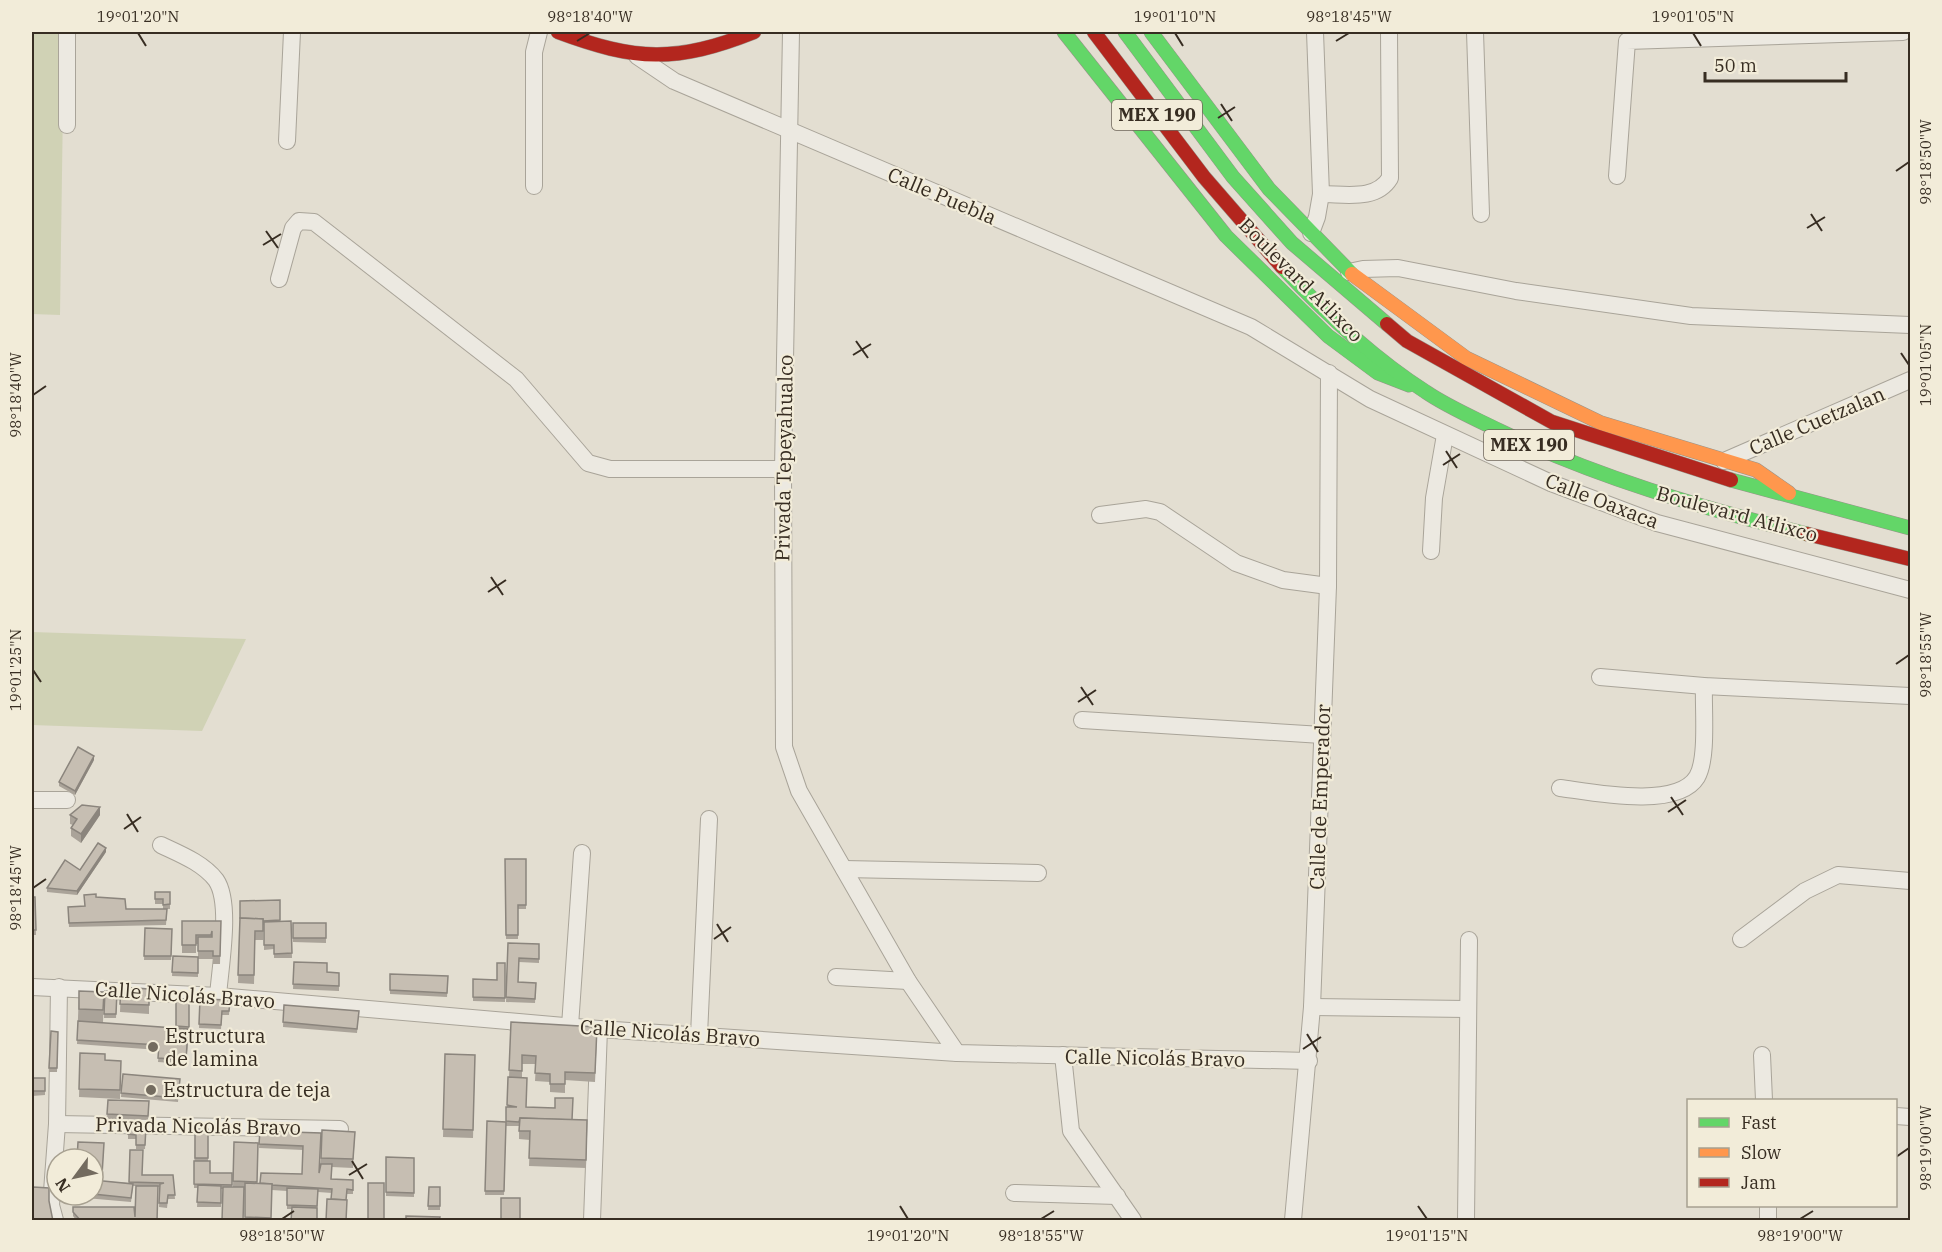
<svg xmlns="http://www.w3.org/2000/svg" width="1942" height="1252" font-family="'IBM Plex Serif',serif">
<rect width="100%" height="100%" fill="#e3ded1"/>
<g fill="#d0d2b5">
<path d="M32,32H64L60,315L32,314Z"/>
<path d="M32,632L246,639L202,731L32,725Z"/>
</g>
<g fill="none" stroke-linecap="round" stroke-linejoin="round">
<defs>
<g id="street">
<path d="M67,32V125"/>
<path d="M791,32L783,469L784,747L799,791L908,981L957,1053"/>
<path d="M1475,32L1481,214"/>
<path d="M637,56L674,81L1251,327L1370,399L1551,483L1657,523L1910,590"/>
<path d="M287,141L292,32"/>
<path d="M1617,176L1627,41L1903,32"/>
<path d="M534,186V52L539,32"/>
<path d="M1321,194C1346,194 1376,201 1390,178L1389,32"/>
<path d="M1311,233L1317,217L1321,194L1315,32"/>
<path d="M1349,272L1363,269L1398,268L1516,291L1691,316L1910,325"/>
<path d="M279,279L293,228L299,221L314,222L516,379L588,463L610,469H783"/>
<path d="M1724,461L1910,380"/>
<path d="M1100,515L1146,509L1160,512L1236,563L1283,580L1328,586"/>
<path d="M1431,551L1434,498L1445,435"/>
<path d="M1600,677L1704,686L1910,696"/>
<path d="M1082,720L1322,735"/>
<path d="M1560,788C1591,792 1677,810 1697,777C1708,758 1703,709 1704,686"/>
<path d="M32,800H67"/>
<path d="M161,845C180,854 203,863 216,880C232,903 220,967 218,996"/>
<path d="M844,869L1038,873"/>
<path d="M1741,939L1805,891L1838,875L1910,881"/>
<path d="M836,977L908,981"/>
<path d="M32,987L218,996L599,1029L957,1053L1309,1061"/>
<path d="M1312,1007L1467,1009"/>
<path d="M570,1026L582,853"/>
<path d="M699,1035L709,819"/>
<path d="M1063,1055L1071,1131L1133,1220"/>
<path d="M1762,1055L1764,1100"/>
<path d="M1896,1116L1910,1117"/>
<path d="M57,1124L340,1129"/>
<path d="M1014,1193L1117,1196"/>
<path d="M1768,1206V1220"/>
<path d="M55,1220L51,1205L57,1124L59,987"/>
<path d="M592,1220L599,1029"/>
<path d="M1293,1220L1312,1007L1328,586L1329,373"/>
<path d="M1466,1220L1469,940"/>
</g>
<g id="fast">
<path d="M1064,32L1226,236L1328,336L1378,373L1409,385"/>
<path d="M1125,32L1233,177L1292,243L1387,324"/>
<path d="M1151,32L1269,189L1352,274"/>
<path d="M1282,267C1325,313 1373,358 1426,392C1448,407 1474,418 1498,430C1596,477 1701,508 1807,534"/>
<path d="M1731,480L1910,528"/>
</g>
<path id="slow" d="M1352,274L1466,358L1601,423L1756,470L1789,493"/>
<g id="jam">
<path d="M558,32C636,61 676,63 754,32"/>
<path d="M1094,32L1204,177L1282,267"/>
<path d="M1387,324L1407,341L1552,422L1731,480"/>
<path d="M1807,534L1910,559"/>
</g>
</defs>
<use href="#street" stroke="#a9a499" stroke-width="18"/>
<use href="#fast" stroke="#98938a" stroke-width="15"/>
<use href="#slow" stroke="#98938a" stroke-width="15"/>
<use href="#jam" stroke="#98938a" stroke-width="15"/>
<use href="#street" stroke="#ece9e1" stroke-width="16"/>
<use href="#fast" stroke="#63d668" stroke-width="14"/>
<use href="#slow" stroke="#ff974d" stroke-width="14"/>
<use href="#jam" stroke="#b3261e" stroke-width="14"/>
</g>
<g fill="#aaa399">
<path d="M94,760L75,795L59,786V782Z"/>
<path d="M70,815H100L81,843L71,836V828L73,825L70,824Z"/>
<path d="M106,852L77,895L47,892V888L80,870Z"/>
<path d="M505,859H526V909H518V939H506Z"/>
<path d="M155,892H170V909H163V904H155Z"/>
<path d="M32,897H35L36,935H32Z"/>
<path d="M96,897L126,909H167L166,925L69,927L68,907L84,906Z"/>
<path d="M280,900V922L291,921L292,958H274V949L264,950V925H263V940H255L254,984L238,983L240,918Z"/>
<path d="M182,921H221L220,964H213V959H198V944H196V953H182Z"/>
<path d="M293,923H326V943L293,942Z"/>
<path d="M145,928L172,929L171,960H144Z"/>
<path d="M508,943L539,944V963L519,962L518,982L536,983L535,1003L506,1002Z"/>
<path d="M173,956L198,957V977L172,976Z"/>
<path d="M294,962L327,972L339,973V991L293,989Z"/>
<path d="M505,963V1002L473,1001V979L497,980Z"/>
<path d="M390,974L448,976L447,997L390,994Z"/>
<path d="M121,987L149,989V1014L120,1012Z"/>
<path d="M79,991L104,992L103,1023L176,1028V999H189V1031L186,1064L158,1062L159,1050L77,1044Z"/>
<path d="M105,991H117L116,1018H104Z"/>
<path d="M200,999L230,1000L229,1015H222L221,1029L199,1028Z"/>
<path d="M284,1005L359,1011L357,1033L283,1027Z"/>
<path d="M511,1022L597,1035L595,1082L565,1080V1093L550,1092V1082L535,1081L536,1064H522V1078L526,1107L572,1120H587L586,1168L529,1166L530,1140L519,1139V1126H506L504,1195H485L487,1121L506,1122L509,1077Z"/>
<path d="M51,1031L58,1032L57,1072H49Z"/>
<path d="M80,1053L105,1060L121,1061L120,1099L79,1097Z"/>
<path d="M445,1054L475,1055L473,1138L443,1137Z"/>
<path d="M123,1074L180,1079L178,1102L121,1097Z"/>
<path d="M32,1078H45V1095L32,1096Z"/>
<path d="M108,1100L149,1101L148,1120L107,1119Z"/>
<path d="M128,1126H146L145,1149H136V1139H128Z"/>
<path d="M195,1129H208V1161L210,1173H232V1187H233L234,1142L258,1143L257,1183H260L302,1174L303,1150L259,1148L260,1131L321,1133L319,1172L321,1158L355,1132L353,1168L332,1167L331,1179L353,1180V1194H347L331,1199L332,1193L318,1192L317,1221L291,1209H287V1191L272,1190L271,1221H245V1190L221,1189V1207H197L198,1188H194Z"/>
<path d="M104,1143L102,1181L129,1183L130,1150L142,1175H173L175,1199H168L167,1208L159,1207L160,1187H158L157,1221H77L73,1216V1207L135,1217L136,1186H133L131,1202L74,1197V1195H93V1159Z"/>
<path d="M386,1157L414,1158V1197L386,1196Z"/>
<path d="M429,1187H440V1210H428Z"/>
</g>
<g fill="#8b857d">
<path d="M94,756V760L75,795V791Z"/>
<path d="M100,807V815L81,843V834Z"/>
<path d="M106,848V852L77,895V891Z"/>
</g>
<g fill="#c6beb2" stroke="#8b857d" stroke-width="1.5">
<path d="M78,747L94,756L75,791L59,782Z"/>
<path d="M82,805L100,807L81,834L71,828L77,819L70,815Z"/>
<path d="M98,843L106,848L77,891L47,888L65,860L80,870Z"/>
<path d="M505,859H526V905H518V935H506Z"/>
<path d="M155,892H170V904L163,905V899H155Z"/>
<path d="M96,894V897L125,899L126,909H167L166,920L69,923L68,907L85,906L84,895Z"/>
<path d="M32,897H35L36,930H32Z"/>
<path d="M280,900V920L263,921V919L240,918V901Z"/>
<path d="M240,918L263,919V931H255L254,975H238Z"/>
<path d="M182,921H221L220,956H213V951H198V937H212V931L211,935H196V945H182Z"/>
<path d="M291,921L292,953L274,954V945H264V922Z"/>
<rect x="293" y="923" width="33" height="15"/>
<path d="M145,928L172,929L171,956H144Z"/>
<path d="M508,943L539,944V959L519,958L518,982L536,983L535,999L506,997Z"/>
<path d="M173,956L198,957V973L172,972Z"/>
<path d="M294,962L327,963V972L339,973V986L293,984Z"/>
<path d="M497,963H505V998L473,997V979L497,980Z"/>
<path d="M390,974L448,976L447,993L390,990Z"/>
<path d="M121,987L149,989V1005L120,1004Z"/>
<path d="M79,991L104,992L103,1010L79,1009Z"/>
<path d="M105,991H117L116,1014H104Z"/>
<path d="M176,999H189V1027L176,1026Z"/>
<path d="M200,999L230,1000L229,1011H222L221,1025L199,1024Z"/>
<path d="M284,1005L359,1011L357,1029L283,1022Z"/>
<path d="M78,1021L188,1029L186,1060L158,1058L159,1045L77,1040Z"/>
<path d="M511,1022L597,1027L595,1073L565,1072V1084H550V1074L535,1073L536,1056L522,1055V1071L509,1070Z"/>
<path d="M51,1031L58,1032L57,1068H49Z"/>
<path d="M80,1053L105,1054V1060L121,1061L120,1090L79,1089Z"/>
<path d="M445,1054L475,1055L473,1130L443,1129Z"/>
<path d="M123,1074L180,1079L178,1098L121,1093Z"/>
<path d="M508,1077L527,1078L526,1107L555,1108V1098H573L572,1120L520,1118L519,1122L506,1121V1107H517L507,1105Z"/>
<rect x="32" y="1078" width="13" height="13"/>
<path d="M108,1100L149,1101L148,1116L107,1114Z"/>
<path d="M520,1118L587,1120L586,1160L529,1158L530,1131H519Z"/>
<path d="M487,1121L506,1122L504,1191H485Z"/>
<path d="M128,1126H146L145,1145H136V1135L128,1134Z"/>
<rect x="195" y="1129" width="13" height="29"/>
<path d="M322,1130L355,1132L353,1159L321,1158Z"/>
<path d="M260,1131L321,1133L319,1173L321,1164H332L331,1179L353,1180V1190L347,1189L346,1200L331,1199L332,1189L272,1185V1184L260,1183L261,1173L302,1174L303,1146L259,1144Z"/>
<path d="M78,1142L104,1143L102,1175H93V1159H77Z"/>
<path d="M234,1142L258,1143L257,1182L233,1181Z"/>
<path d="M130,1150H143L142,1175H173L175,1195H168L167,1203H159L160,1184L164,1183L129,1182Z"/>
<path d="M386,1157L414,1158V1193L386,1192Z"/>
<path d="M194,1161H210V1173H232V1185L194,1184Z"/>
<path d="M93,1180L133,1184L131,1198L93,1194Z"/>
<path d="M245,1183L272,1184L271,1218L245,1217Z"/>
<rect x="368" y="1183" width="16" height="38"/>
<path d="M198,1185L221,1186V1203L197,1202Z"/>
<path d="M136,1186H158L157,1221H81L73,1212V1207H134L135,1217Z"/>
<path d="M33,1187L49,1188V1201L53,1221H32Z"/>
<path d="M223,1187H244L243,1221H222Z"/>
<path d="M429,1187H440V1206H428Z"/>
<path d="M287,1188L318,1189L317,1206L287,1205Z"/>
<rect x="501" y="1198" width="19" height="23"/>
<path d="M327,1199L347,1200L346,1221H326Z"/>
<path d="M292,1207L317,1208V1221H291Z"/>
<path d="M406,1216L440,1217L439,1221H406Z"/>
<path d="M525,1219L568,1220V1221H525Z"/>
</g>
<path fill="none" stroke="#372d22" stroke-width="2" d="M138,33L146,46M1175,33L1183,46M1693,33L1701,46M577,41L590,33M1336,41L1349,33M1221,104L1232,121M1218,118L1235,107M1896,171L1909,162M1811,214L1822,231M1807,228L1825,217M266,231L278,248M263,245L281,234M856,341L868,358M1901,353L1909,365M853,355L871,344M33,395L46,386M1446,451L1457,468M1443,465L1460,454M491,577L503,595M488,592L506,580M1896,664L1909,655M33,670L41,682M1081,687L1093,705M1078,702L1096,690M1671,797L1683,815M1668,812L1686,800M127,814L138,832M124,829L141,817M33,888L46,879M717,924L728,942M714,939L731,927M1307,1034L1318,1052M1303,1049L1321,1037M1896,1157L1909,1148M352,1161L363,1179M349,1175L367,1164M900,1206L908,1219M1418,1206L1427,1219M282,1219L294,1211M1041,1219L1054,1211M1800,1219L1813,1211"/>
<g fill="#736b5f" stroke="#f2ecd9" stroke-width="2">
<circle cx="153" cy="1047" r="6"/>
<circle cx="151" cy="1090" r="6"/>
</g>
<g text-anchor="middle" stroke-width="4.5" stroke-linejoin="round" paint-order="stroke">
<g fill="#f2ecd9" stroke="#6f6659" stroke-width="1.5">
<rect x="1112" y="100" width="90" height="30" rx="4.5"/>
<rect x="1484" y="430" width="90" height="30" rx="4.5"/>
</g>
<g font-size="18" font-weight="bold" fill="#372d22">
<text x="1157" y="121">MEX 190</text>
<text x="1529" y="451">MEX 190</text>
</g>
<g font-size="20" fill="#372d22" stroke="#f2ecd9">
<text transform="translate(942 196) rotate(23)" y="7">Calle Puebla</text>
<text transform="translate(1301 280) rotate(45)" y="7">Boulevard Atlixco</text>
<text transform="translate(1817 421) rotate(-23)" y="7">Calle Cuetzalan</text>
<text transform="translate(784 458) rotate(-89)" y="7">Privada Tepeyahualco</text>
<text transform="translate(1602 501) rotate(21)" y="7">Calle Oaxaca</text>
<text transform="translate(1737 514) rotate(15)" y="7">Boulevard Atlixco</text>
<text transform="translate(1320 797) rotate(-88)" y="7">Calle de Emperador</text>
<text transform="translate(185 995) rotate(4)" y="7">Calle Nicolás Bravo</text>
<text transform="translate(670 1033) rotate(4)" y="7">Calle Nicolás Bravo</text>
<text transform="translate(1155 1058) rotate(1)" y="7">Calle Nicolás Bravo</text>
<text transform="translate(198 1126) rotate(1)" y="7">Privada Nicolás Bravo</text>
</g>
<g font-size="20" fill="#372d22" stroke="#f2ecd9" text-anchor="start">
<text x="165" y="1043">Estructura<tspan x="165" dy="23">de lamina</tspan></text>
<text x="163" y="1097">Estructura de teja</text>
</g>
</g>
<rect width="1942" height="1252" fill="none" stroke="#f2ecd9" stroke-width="66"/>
<rect x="1687" y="1099" width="210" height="108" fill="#f2ecd9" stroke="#a7a090" stroke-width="1.5"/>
<rect x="1699" y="1118" width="30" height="9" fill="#63d668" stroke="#a7a090" stroke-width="1.5"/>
<text x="1741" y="1129" font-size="18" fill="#372d22">Fast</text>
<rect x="1699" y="1148" width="30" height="9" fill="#ff974d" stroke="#a7a090" stroke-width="1.5"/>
<text x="1741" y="1159" font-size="18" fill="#372d22">Slow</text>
<rect x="1699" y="1178" width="30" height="9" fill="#b3261e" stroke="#a7a090" stroke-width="1.5"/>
<text x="1741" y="1189" font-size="18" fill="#372d22">Jam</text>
<g transform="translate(75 1177) rotate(237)"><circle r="28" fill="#f2ecd9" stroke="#a7a090" stroke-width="1.5"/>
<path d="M0-4.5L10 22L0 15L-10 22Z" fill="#736b5f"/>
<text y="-9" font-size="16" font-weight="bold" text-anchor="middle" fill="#372d22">N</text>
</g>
<path d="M1705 72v9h141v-9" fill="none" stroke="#372d22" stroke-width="3"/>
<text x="1714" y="72" font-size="18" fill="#372d22" stroke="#f2ecd9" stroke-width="4.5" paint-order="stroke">50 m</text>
<rect x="33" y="33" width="1876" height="1186" fill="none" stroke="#372d22" stroke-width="2"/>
<g font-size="15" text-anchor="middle" fill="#372d22">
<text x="138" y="22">19°01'20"N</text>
<text x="590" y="22">98°18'40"W</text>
<text x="1175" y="22">19°01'10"N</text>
<text x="1349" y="22">98°18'45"W</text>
<text x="1693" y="22">19°01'05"N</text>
<text transform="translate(1926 162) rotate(-90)" y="5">98°18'50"W</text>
<text transform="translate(1926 365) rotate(-90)" y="5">19°01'05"N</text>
<text transform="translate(16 395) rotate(-90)" y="5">98°18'40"W</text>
<text transform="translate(1926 655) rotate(-90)" y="5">98°18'55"W</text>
<text transform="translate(16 670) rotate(-90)" y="5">19°01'25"N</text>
<text transform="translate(16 888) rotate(-90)" y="5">98°18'45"W</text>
<text transform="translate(1926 1148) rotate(-90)" y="5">98°19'00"W</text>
<text x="282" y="1241">98°18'50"W</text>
<text x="908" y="1241">19°01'20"N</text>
<text x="1041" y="1241">98°18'55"W</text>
<text x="1427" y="1241">19°01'15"N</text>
<text x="1800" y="1241">98°19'00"W</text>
</g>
</svg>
